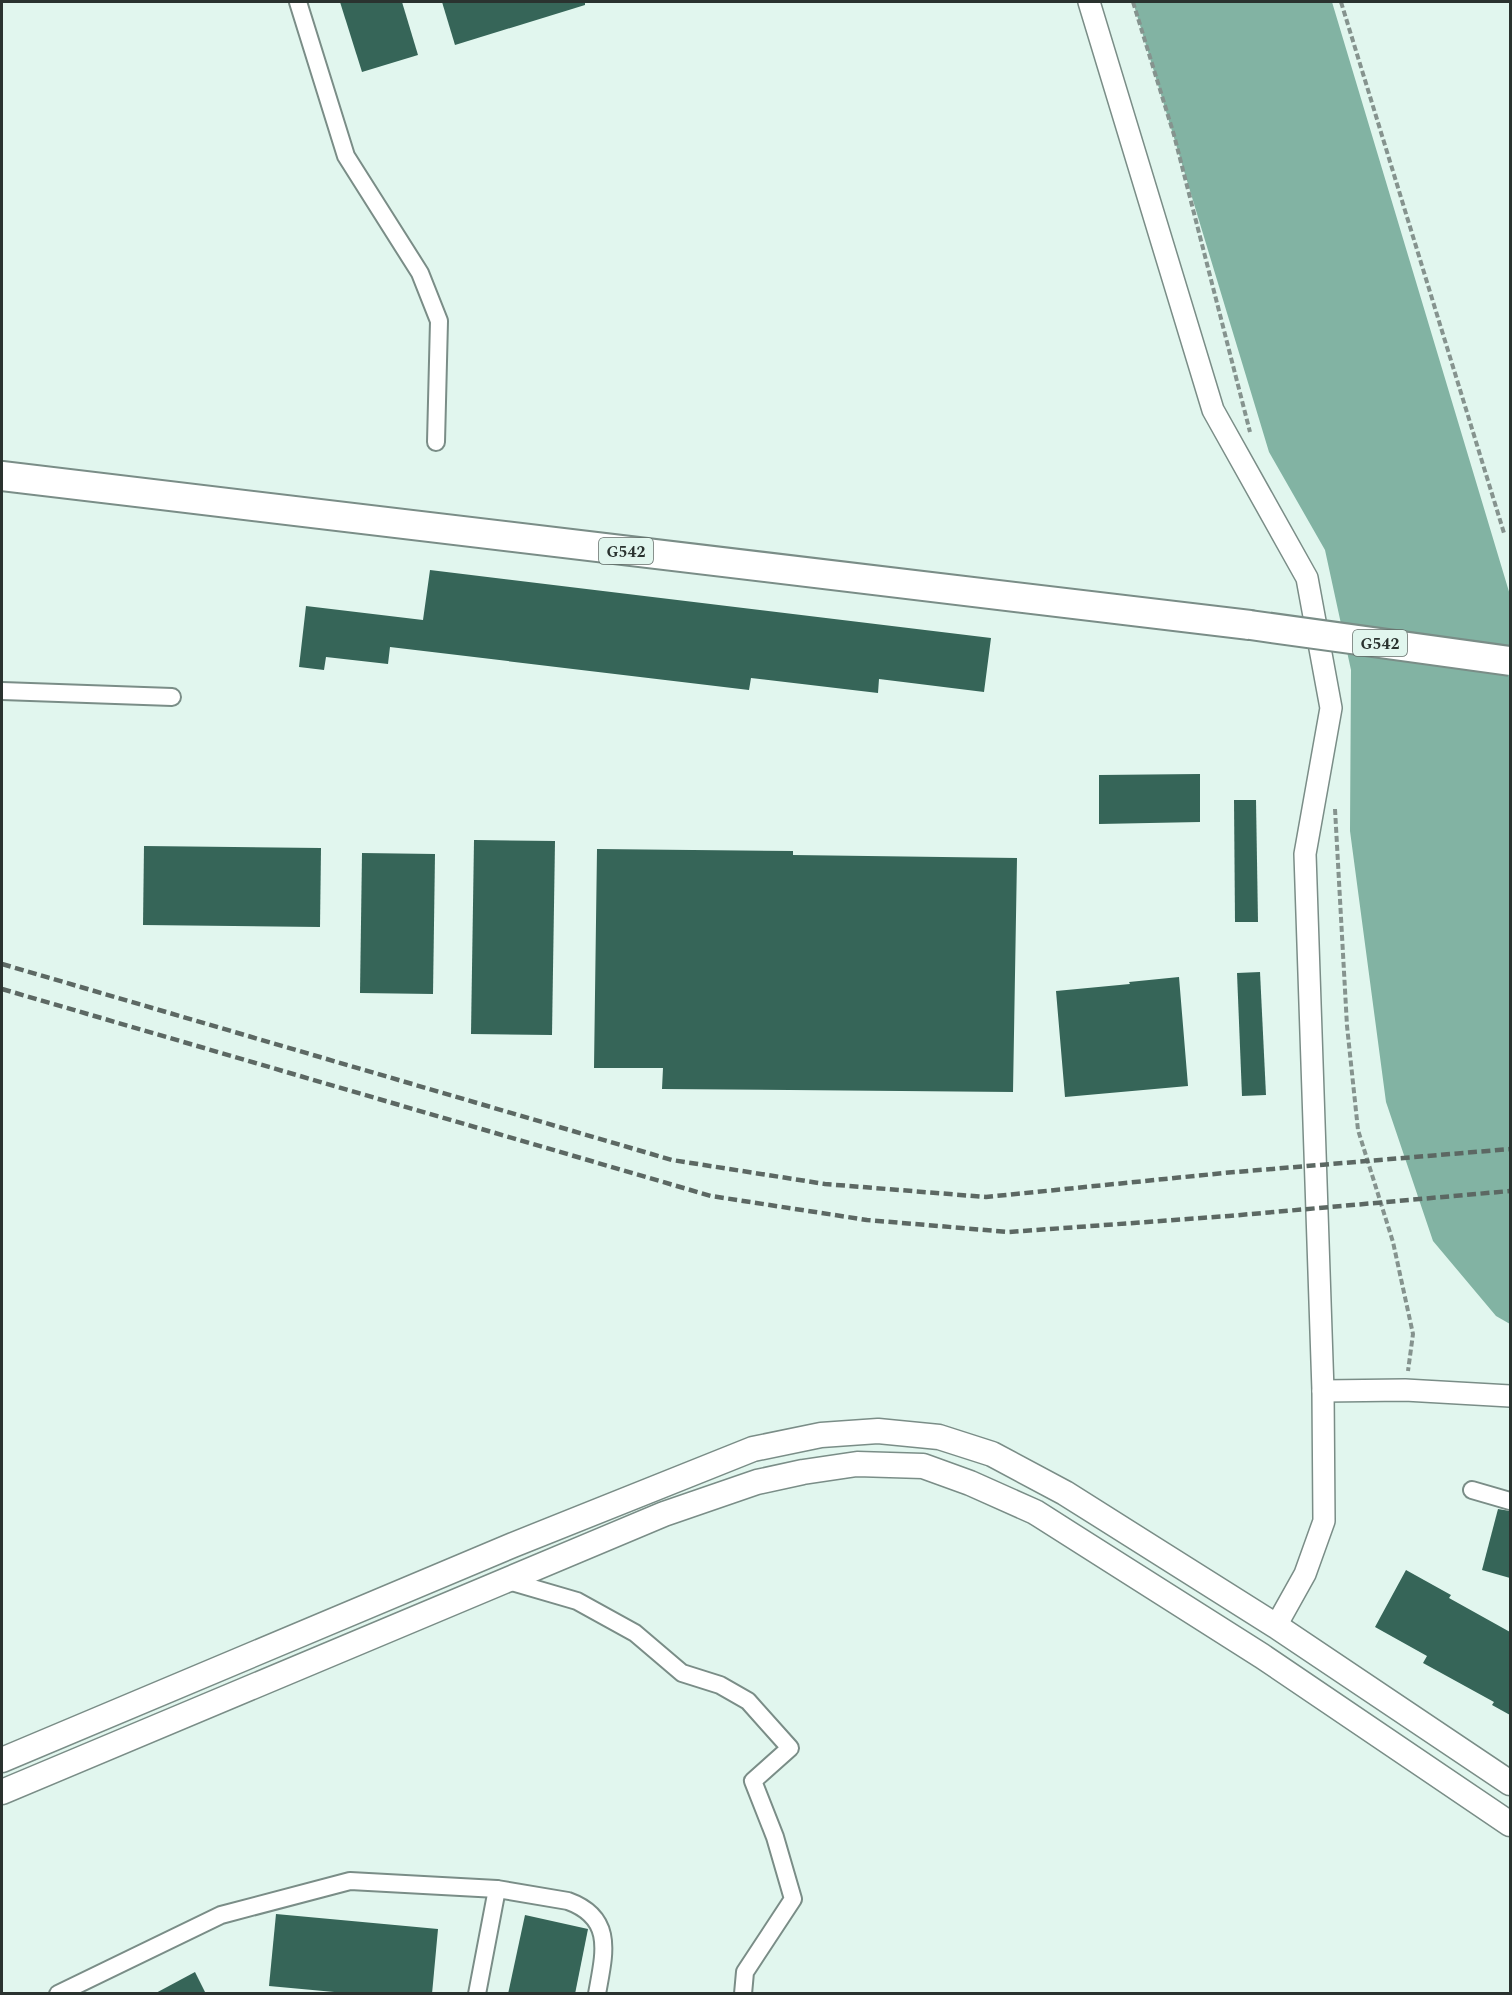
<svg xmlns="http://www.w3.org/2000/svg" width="1512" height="1995" font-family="Spectral,serif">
<rect width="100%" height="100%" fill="#e1f6ee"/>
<path fill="#82b3a3" d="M1133,2H1332L1510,595V1324L1496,1316L1433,1241L1386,1102L1350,831L1351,670L1325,550L1269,452Z"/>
<g fill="#366558">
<path d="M340,2H402L418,55L362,72Z"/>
<path d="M442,2H585V5L455,45Z"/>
<path d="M430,570L991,638L984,692L879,679L878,693L751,678L749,690L390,647L388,664L326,657L324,670L299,667L306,606L423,620Z"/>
<path d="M1200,774V822L1099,824V775Z"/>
<path d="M1234,800H1256L1258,922H1235Z"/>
<path d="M474,840L555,841L552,1035L471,1034Z"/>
<path d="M144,846L321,848L320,927L143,925Z"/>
<path d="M597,849L793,851V855L1017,858L1013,1092L662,1089L663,1068H594Z"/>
<path d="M362,853L435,854L433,994L360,993Z"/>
<path d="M1260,972L1266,1095L1242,1096L1237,973Z"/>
<path d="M1179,977L1188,1086L1065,1097L1056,991L1130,984L1129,982Z"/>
<path d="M1498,1509L1510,1511V1578L1482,1570Z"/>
<path d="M1406,1570L1451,1595L1449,1598L1510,1632V1715L1492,1705L1494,1702L1423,1663L1427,1656L1375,1627Z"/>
<path d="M276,1914L438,1929L432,1994H356L269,1986Z"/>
<path d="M525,1915L588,1929L575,1994H508Z"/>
<path d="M195,1972L206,1994H154Z"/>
</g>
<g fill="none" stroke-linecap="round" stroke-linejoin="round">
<defs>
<g id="minor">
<path d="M298,2L346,156L420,273L439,321L436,442"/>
<path d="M2,691L172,697"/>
<path d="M1472,1490L1510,1501"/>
<path d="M505,1580L577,1601L635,1633L682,1673L720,1685L748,1701L790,1748L753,1781L775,1837L793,1899L745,1972L743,1994"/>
<path d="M58,1994L221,1915L350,1881L497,1889L568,1901C615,1918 604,1954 597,1994"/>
<path d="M477,1994L497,1889"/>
</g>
<g id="tertiary">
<path d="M1089,2L1213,410L1307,578L1331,708L1305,854L1323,1391L1324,1521L1305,1574L1276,1626"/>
<path d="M1323,1391L1405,1390L1510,1396"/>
</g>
<g id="secondary">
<path d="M2,1760L513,1545L753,1449L821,1435L878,1431L939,1437L992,1454L1065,1493L1276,1626L1510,1783"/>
<path d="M2,1792L664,1514L757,1482L803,1472L857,1464L923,1466L970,1483L1035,1512L1262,1656L1510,1824"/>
</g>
<path id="trunk" d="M2,476L1250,625"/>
</defs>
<use href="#minor" stroke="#7a8d87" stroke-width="20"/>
<use href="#tertiary" stroke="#7a8d87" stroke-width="24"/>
<use href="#secondary" stroke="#7a8d87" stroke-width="27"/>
<use href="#trunk" stroke="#7a8d87" stroke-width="32"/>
<g stroke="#85938e" stroke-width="4" stroke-dasharray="6 3" stroke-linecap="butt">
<path d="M1133,2L1174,135L1250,432"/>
<path d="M1341,2L1504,533"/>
<path d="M1335,809L1347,1026L1358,1130L1393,1242L1413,1334L1408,1371"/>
</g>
<use href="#minor" stroke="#fff" stroke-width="16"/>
<use href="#tertiary" stroke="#fff" stroke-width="21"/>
<use href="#secondary" stroke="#fff" stroke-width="24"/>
<use href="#trunk" stroke="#fff" stroke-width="28"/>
<g stroke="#5c6863" stroke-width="4.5" stroke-dasharray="9 4.5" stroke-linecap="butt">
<path d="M2,964L672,1160L825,1184L986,1197L1224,1173L1510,1149"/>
<path d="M2,989L711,1196L867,1220L1009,1232L1229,1216L1510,1191"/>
</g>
<defs>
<path id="trunk-bridge" d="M1250,625L1510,661"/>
</defs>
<use href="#trunk-bridge" stroke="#7a8d87" stroke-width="32" stroke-linecap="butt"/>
<use href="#trunk-bridge" stroke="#fff" stroke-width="28"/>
</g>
<g text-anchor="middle" stroke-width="6" stroke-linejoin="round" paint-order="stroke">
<g fill="#e1f6ee" stroke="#616d68" stroke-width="1.5">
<rect x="599" y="538" width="54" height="26" rx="4.5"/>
<rect x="1353" y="630" width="54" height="26" rx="4.5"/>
</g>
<g font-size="16" font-weight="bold" fill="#2a322f">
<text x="626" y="557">G542</text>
<text x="1380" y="649">G542</text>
</g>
</g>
<rect width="1512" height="1995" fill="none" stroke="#2a322f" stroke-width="6"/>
</svg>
